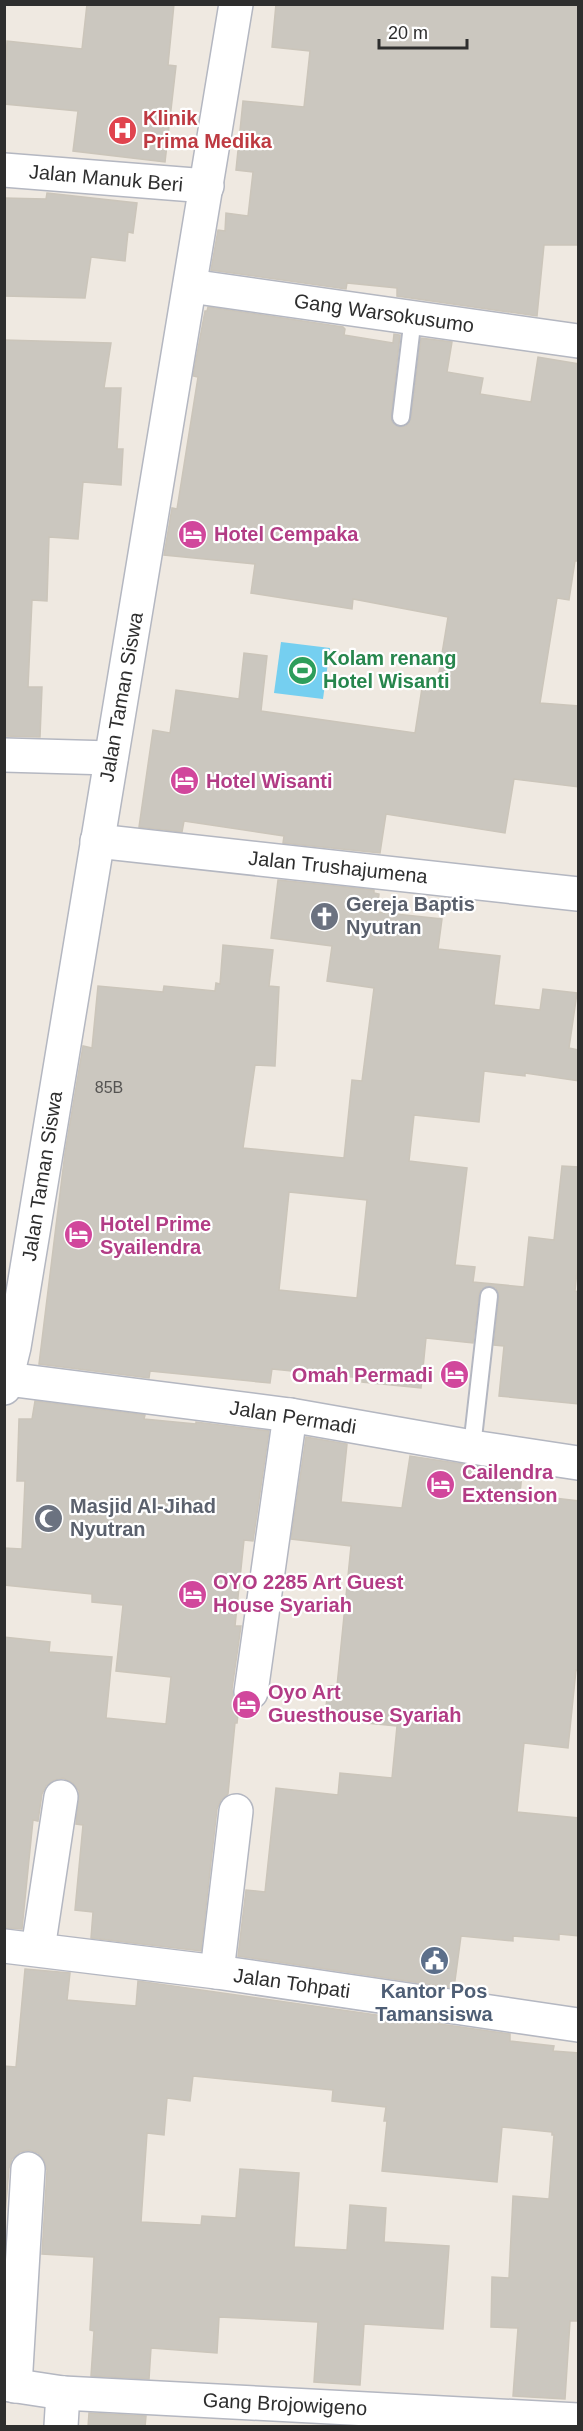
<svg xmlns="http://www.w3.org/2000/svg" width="583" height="2431" font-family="Arial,sans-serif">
<rect width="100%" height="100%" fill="#efe9e1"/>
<path fill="#75cff0" d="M281,642L330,648L323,699L274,693Z"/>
<g fill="#cbc7bf" stroke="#cbc5ba" stroke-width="1.5" fill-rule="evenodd">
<path d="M87,4H174L168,65L176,66L165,162L73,151L78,111L4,104L7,41L82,49Z"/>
<path d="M276,4H579V245H544L537,316L397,296V288L347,283L346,289L211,270L218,230L225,231L226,213L248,216L253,172L236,170L243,101L304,107L310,51L272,47Z"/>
<path d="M47,193L137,203L133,233L128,232L125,261L91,257L85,298L4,296V198L46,199Z"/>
<path d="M208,307L343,327L345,329L344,335L393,343L394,334L400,335L391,416L392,422L399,427L406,426L411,419L421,338L452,342L447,372L483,378L480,394L531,402L538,357L579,364V561H575L569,600L557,598L540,703L579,706V787L514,779L505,833L386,814L380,853L283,843L284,836L184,821L182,832L139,827L153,730L170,733L176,690L239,699L244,653L267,656L261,711L415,733L422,688L436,690L448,617L353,599L352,609L251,593L255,564L164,555L172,508L177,509L198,377L193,376L205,311H207Z"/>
<path d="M4,340L111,343L104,388H121L117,449H123L121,485L83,482L78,539L49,537L47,601L32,600L28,687H42L40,737L4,736Z"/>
<path d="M278,880L374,890V893L379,894L377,912L442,919L438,949L500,956L494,1005L540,1010L543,989L577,993L569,1048L579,1050V1081L525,1073V1076L484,1071L479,1122L414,1115L409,1161L467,1168L455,1265L475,1267L473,1282L524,1287L529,1237L554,1240L562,1166L579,1167L578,1261L575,1291L579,1292V1404L499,1396L504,1346L494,1345L499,1297L496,1288L490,1286L481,1289L479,1294L473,1343L426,1338L421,1388L362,1382V1378L272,1369L270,1383L150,1371L149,1378L39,1364L65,1153L83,1046L92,1048L98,986L163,992L164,986L215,991L216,983L220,984L223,945L273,950L269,986L279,987L275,1066L255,1065L243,1148L344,1158L352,1080L362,1081L374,988L327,981L332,946L271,938ZM289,1192L367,1200L357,1298L279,1290Z"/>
<path d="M35,1401L145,1415L144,1419L196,1424V1422L269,1431L253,1541L244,1540L235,1626H241L232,1689L233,1698L239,1706L237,1723H235L228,1794L221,1800L217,1809L201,1951L91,1938L93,1912L75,1910L83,1825L76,1824L79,1791L73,1783L63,1778L54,1780L46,1786L42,1794L38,1821L33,1820L22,1929L4,1928V1637L50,1642L49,1652L112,1657L106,1718L166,1724L171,1677L116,1671L123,1605L92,1602V1594L4,1585V1548L22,1549L25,1481H17L19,1419H32Z"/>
<path d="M306,1437L347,1444L341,1502L402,1508L410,1456L522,1473L520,1494L579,1501V1671L576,1670L568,1748L524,1743L517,1812L579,1818V1936L559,1934V1940L513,1936V1941L461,1936L454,1988L238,1956L246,1890L265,1892L276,1788L338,1795L340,1773L392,1778L397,1726L325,1719L328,1686H337L351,1546L291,1539Z"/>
<path d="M25,1969L70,1973L67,2000L136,2006L138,1981L510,2034V2041L554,2046L553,2051L579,2053V2321H570L565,2399L513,2396L518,2328L491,2327L492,2277L509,2278L513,2196L549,2199L554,2135H552V2132L502,2127L497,2182L382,2171L387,2121H384L386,2107L332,2101L333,2090L193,2076L190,2101L167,2098L164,2135L147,2133L141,2222L201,2225L202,2216L236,2218L240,2169L299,2173L294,2247L347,2250L350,2205L386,2208L384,2242L449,2246L443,2329L364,2324L360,2385L314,2382L318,2322L219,2317L217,2353L151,2348L149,2379L91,2376L94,2331L90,2330L94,2257L42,2254L47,2170L44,2160L38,2153L29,2150L20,2152L12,2159L9,2168L4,2226V2066L16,2067Z"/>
<path d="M89,2413L146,2416L145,2427H88Z"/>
</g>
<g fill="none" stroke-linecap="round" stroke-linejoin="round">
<defs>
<g id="lane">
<path d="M401,417L413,317"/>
<path d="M472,1447L489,1296"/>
</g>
<g id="street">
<path d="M4,170L207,186"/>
<path d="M190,286L578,341"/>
<path d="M4,755L111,758"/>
<path d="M97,841L578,894"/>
<path d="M7,1379L290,1415L472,1447L578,1463"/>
<path d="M251,1692L290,1415"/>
<path d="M4,1946L217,1972L578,2025"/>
<path d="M38,1949L61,1797"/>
<path d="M217,1972L236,1811"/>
<path d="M4,2384L63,2393L578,2420"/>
<path d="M15,2386L28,2169"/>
<path d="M61,2426L63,2393"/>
</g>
<path id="secondary" d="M4,1388L14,1347L236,4"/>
</defs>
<use href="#lane" stroke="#b4b7c1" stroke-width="20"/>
<use href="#street" stroke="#b4b7c1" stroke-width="36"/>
<use href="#secondary" stroke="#b4b7c1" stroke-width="36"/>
<use href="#lane" stroke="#fff" stroke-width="16"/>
<use href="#street" stroke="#fff" stroke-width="33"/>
<use href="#secondary" stroke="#fff" stroke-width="33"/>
</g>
<defs>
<symbol id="hospital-disc" viewBox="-11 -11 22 22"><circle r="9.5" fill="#e0444e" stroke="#fff"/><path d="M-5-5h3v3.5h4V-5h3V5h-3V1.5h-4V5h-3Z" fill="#fff"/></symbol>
<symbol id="hotel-disc" viewBox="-11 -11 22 22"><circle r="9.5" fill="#d1479c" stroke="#fff"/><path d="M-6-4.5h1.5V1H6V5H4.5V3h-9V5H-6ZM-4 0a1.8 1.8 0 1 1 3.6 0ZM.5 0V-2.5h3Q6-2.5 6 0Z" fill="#fff"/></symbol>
<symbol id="stadium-disc" viewBox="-11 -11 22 22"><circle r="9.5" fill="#2e9e5b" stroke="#fff"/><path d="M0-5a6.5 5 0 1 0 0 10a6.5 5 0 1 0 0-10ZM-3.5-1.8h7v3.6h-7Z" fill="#fff"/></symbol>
<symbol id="church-disc" viewBox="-11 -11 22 22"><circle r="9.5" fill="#6b7280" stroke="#fff"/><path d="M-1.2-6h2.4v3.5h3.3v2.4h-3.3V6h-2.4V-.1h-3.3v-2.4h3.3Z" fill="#fff"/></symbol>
<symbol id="mosque-disc" viewBox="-11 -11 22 22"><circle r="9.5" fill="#6b7280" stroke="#fff"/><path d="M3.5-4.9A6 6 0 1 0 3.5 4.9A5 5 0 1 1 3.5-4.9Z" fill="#fff"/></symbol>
<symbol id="civic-disc" viewBox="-11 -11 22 22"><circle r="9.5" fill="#5c6f8a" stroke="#fff"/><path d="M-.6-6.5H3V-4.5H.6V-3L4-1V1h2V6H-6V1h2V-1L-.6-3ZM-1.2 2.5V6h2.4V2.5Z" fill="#fff"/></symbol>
</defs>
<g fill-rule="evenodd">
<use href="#hospital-disc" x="106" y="114" width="33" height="33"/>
<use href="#hotel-disc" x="176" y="518" width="33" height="33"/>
<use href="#stadium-disc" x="286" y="654" width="33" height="33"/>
<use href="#hotel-disc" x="168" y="764" width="33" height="33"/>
<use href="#church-disc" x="308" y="900" width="33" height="33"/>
<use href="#hotel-disc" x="62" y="1218" width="33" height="33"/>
<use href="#hotel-disc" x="438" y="1358" width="33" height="33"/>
<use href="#hotel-disc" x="424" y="1468" width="33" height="33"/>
<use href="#mosque-disc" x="32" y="1502" width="33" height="33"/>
<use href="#hotel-disc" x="176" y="1578" width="33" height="33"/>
<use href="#hotel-disc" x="230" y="1688" width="33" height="33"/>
<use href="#civic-disc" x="418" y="1944" width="33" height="33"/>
</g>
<g text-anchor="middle" stroke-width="4.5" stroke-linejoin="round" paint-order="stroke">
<g font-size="16" fill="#555452">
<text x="109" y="1093">85B</text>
</g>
<g font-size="20" font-weight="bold" fill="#be3a42" stroke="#fff" text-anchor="start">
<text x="143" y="125">Klinik<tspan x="143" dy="23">Prima Medika</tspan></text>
</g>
<g font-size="20" fill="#2e2e2e" stroke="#fff">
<text transform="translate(106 178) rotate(5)" y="7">Jalan Manuk Beri</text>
<text transform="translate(384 313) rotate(8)" y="7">Gang Warsokusumo</text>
<text transform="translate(121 697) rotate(-80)" y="7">Jalan Taman Siswa</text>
<text transform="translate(338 867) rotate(6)" y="7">Jalan Trushajumena</text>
<text transform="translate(42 1176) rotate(-81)" y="7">Jalan Taman Siswa</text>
<text transform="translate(293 1417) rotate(9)" y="7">Jalan Permadi</text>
<text transform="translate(292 1983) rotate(8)" y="7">Jalan Tohpati</text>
<text transform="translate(285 2404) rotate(3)" y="7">Gang Brojowigeno</text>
</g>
<g font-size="20" font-weight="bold" fill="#b23c85" stroke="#fff" text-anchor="start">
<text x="214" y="541">Hotel Cempaka</text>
<text x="206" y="788">Hotel Wisanti</text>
<text x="100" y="1231">Hotel Prime<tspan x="100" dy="23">Syailendra</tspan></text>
<text x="433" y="1382" text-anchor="end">Omah Permadi</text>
<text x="462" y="1479">Cailendra<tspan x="462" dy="23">Extension</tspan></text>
<text x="213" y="1589">OYO 2285 Art Guest<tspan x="213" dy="23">House Syariah</tspan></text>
<text x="268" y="1699">Oyo Art<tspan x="268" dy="23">Guesthouse Syariah</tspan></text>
</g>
<g font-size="20" font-weight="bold" fill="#27864d" stroke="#fff" text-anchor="start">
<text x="323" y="665">Kolam renang<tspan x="323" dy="23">Hotel Wisanti</tspan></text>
</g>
<g font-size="20" font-weight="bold" fill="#5b616d" stroke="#fff" text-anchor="start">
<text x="346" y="911">Gereja Baptis<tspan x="346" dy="23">Nyutran</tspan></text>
<text x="70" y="1513">Masjid Al-Jihad<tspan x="70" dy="23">Nyutran</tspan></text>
</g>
<g font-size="20" font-weight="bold" fill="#4e5e75" stroke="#fff">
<text x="434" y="1998">Kantor Pos<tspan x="434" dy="23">Tamansiswa</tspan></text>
</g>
</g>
<rect width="583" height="2431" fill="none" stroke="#2e2e2e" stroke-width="12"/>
<path d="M379 39v9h88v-9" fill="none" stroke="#2e2e2e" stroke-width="3"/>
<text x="388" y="39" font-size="18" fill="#2e2e2e" stroke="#ffffff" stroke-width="4.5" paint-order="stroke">20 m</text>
</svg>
